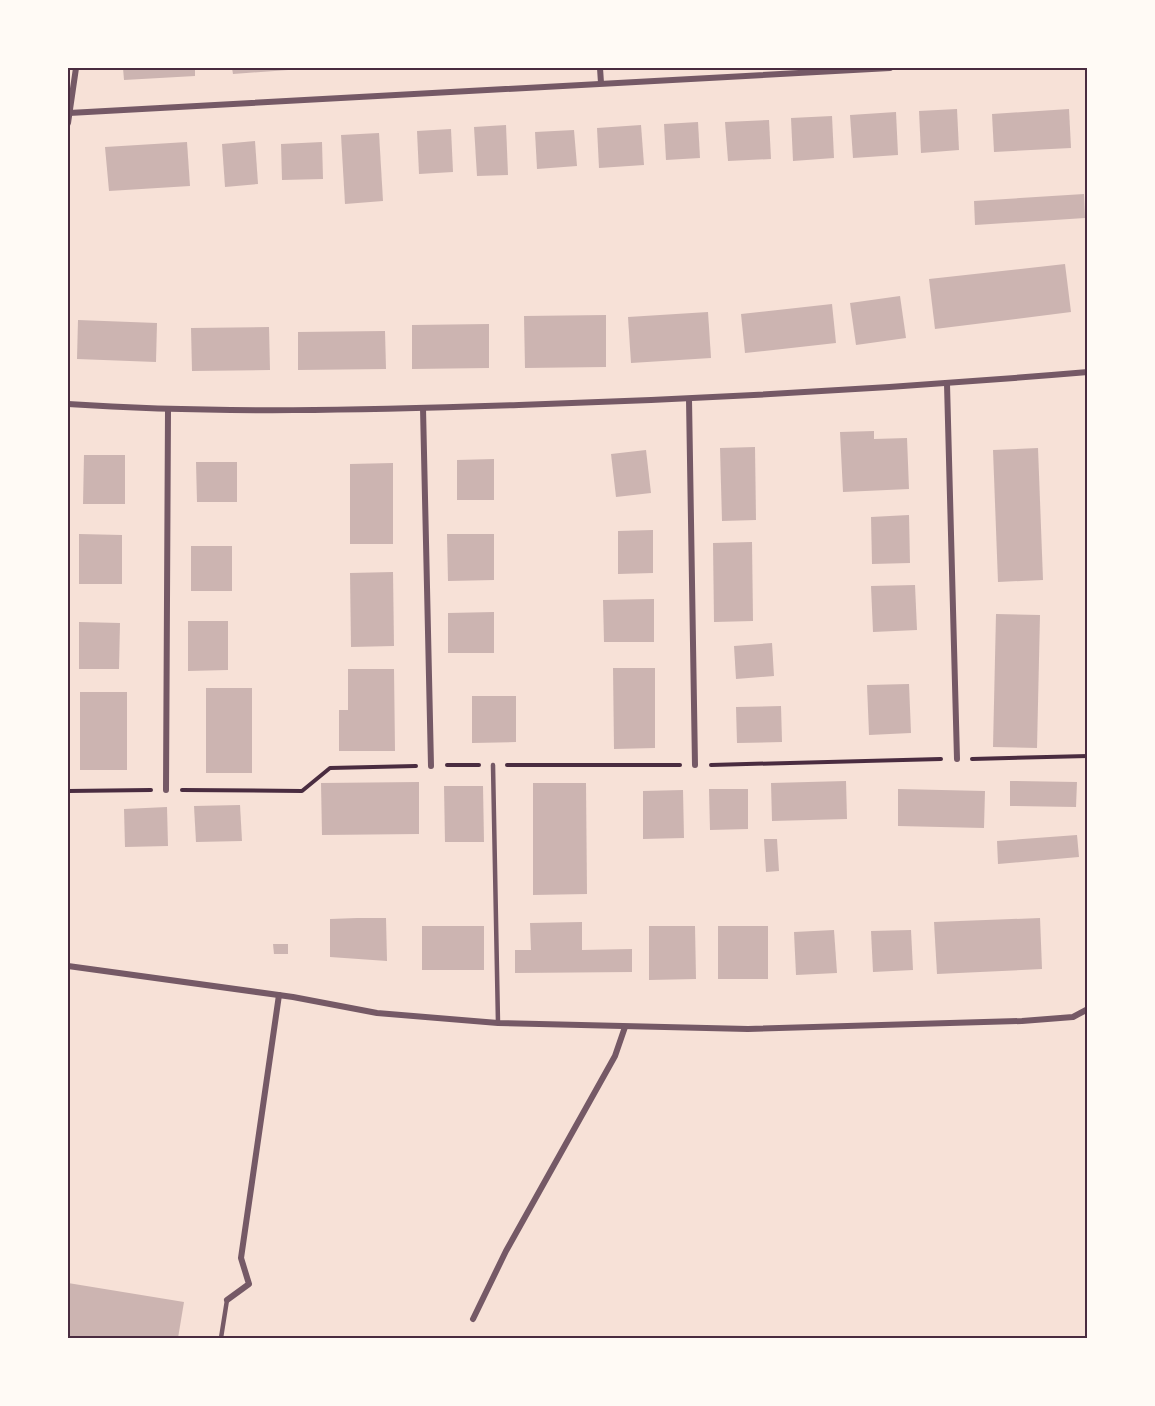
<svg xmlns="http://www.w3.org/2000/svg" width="1155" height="1406" font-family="'Golos Text',sans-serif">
<rect width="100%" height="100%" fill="#f7e1d7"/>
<g fill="#ccb4b1">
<path d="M123,68H195V76L124,80Z"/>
<path d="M232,68H302V69L233,74Z"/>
<path d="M957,109L959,150L921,153L919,111Z"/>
<path d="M1069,109L1071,148L994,152L992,114Z"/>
<path d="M896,112L898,155L853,158L850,115Z"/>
<path d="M832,116L834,158L793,161L791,118Z"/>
<path d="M769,120L771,159L728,161L725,122Z"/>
<path d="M698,122L700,158L666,160L664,124Z"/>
<path d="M506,125L508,175L477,176L474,127Z"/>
<path d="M641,125L644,165L599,168L597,128Z"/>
<path d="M451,129L453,172L419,174L417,131Z"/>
<path d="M574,130L577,166L537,169L535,132Z"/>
<path d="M379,133L383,201L345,204L341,135Z"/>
<path d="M255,141L258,184L225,187L222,144Z"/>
<path d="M187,142L190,186L109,191L105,147Z"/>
<path d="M322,142L323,179L282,180L281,144Z"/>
<path d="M1084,194L1085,218L975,225L974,201Z"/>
<path d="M1065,264L1071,312L935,329L929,279Z"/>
<path d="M900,296L906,338L856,345L850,303Z"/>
<path d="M832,304L836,343L745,353L741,314Z"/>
<path d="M708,312L711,358L631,363L628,317Z"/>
<path d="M606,315V367L525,368L524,316Z"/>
<path d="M78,320L157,323L156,362L77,359Z"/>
<path d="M489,324V368L412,369V325Z"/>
<path d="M269,327L270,370L192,371L191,328Z"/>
<path d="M385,331L386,369L298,370V332Z"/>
<path d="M874,431V439L907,438L909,489L843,492L840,432Z"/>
<path d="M755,447L756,520L722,521L720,448Z"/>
<path d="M1038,448L1043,580L998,582L993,450Z"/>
<path d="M646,450L651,493L616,497L611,454Z"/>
<path d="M84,455H125V504H83Z"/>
<path d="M494,459V500H457V460Z"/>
<path d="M196,462H237V502H197Z"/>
<path d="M393,463V544H350V464Z"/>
<path d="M909,515L910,563L872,564L871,517Z"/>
<path d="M653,530V573L618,574V531Z"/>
<path d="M79,534L122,535V584H79Z"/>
<path d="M447,534H494V580L448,581Z"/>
<path d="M752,542L753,621L714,622L713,543Z"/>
<rect x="191" y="546" width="41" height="45"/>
<path d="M393,572L394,646L351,647L350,573Z"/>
<path d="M915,585L917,630L873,632L871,586Z"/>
<path d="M654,599V642H604L603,600Z"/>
<path d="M494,612V653H448V613Z"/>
<path d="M996,614L1040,615L1037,748L993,747Z"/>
<path d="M188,621H228V670L188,671Z"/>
<path d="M79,622L120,623L119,669H79Z"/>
<path d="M772,643L774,676L736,679L734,646Z"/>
<path d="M613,668H655V748L614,749Z"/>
<path d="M348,669H394L395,751H339V710H348Z"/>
<path d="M909,684L911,733L869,735L867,685Z"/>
<rect x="206" y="688" width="46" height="85"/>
<rect x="80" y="692" width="47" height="78"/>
<path d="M472,696H516V742L472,743Z"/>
<path d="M781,706L782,742L737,743L736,707Z"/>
<path d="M846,781L847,819L772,821L771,783Z"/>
<path d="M1010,781L1077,782L1076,807L1010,806Z"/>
<path d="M419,782V834L322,835L321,783Z"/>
<path d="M533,783H586L587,894L533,895Z"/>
<path d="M444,786H483L484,842H445Z"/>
<path d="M709,789H748V829L710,830Z"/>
<path d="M898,789L985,791L984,828L898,826Z"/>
<path d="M683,790L684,838L643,839V791Z"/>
<path d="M240,805L242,841L196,842L194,806Z"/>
<path d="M167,807L168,846L125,847L124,809Z"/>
<path d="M1077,835L1079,857L998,864L997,841Z"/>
<path d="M764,839H777L779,871L766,872Z"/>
<path d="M357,918H386L387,961L330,957V919Z"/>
<path d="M1040,918L1042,969L937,974L934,922Z"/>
<path d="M582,922V950L632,949V972L515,973V950H531L530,923Z"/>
<rect x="422" y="926" width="62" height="44"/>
<path d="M649,926H695L696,979L649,980Z"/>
<rect x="718" y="926" width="50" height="53"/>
<path d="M834,930L837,973L796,975L794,932Z"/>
<path d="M911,930L913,970L873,972L871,931Z"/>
<path d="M273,944H288V954H274Z"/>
<path d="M68,1283L184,1302L178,1338H68Z"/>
</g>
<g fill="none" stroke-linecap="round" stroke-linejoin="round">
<g stroke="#4a2c40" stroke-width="4">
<path d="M972,759L1088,756"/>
<path d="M447,765H479"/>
<path d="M507,765H680"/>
<path d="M711,765L941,759"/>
<path d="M182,790L302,791L330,768L416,766"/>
<path d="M68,791L151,790"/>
</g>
<g stroke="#755966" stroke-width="4.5">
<path d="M493,765L498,1023"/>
<path d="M221,1338L227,1300"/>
</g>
<g stroke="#755966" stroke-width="6">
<path d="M600,68L601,83"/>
<path d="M69,113L890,68"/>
<path d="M68,123L76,68"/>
<path d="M947,384L957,759"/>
<path d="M689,399L695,765"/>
<path d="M68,404C218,414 368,410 519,405C709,399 898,388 1088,372"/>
<path d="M423,408L431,766"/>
<path d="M166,790L168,411"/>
<path d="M68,966L293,997L377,1013L498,1023L748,1029L1022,1021L1073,1017L1088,1009"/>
<path d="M227,1300L249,1284L241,1258L279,995"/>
<path d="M473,1319L506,1251L615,1056L625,1027"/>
</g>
</g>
<rect width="1155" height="1406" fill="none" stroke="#fffaf5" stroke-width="138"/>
<rect x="69" y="69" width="1017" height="1268" fill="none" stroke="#4a2c40" stroke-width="2"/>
</svg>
